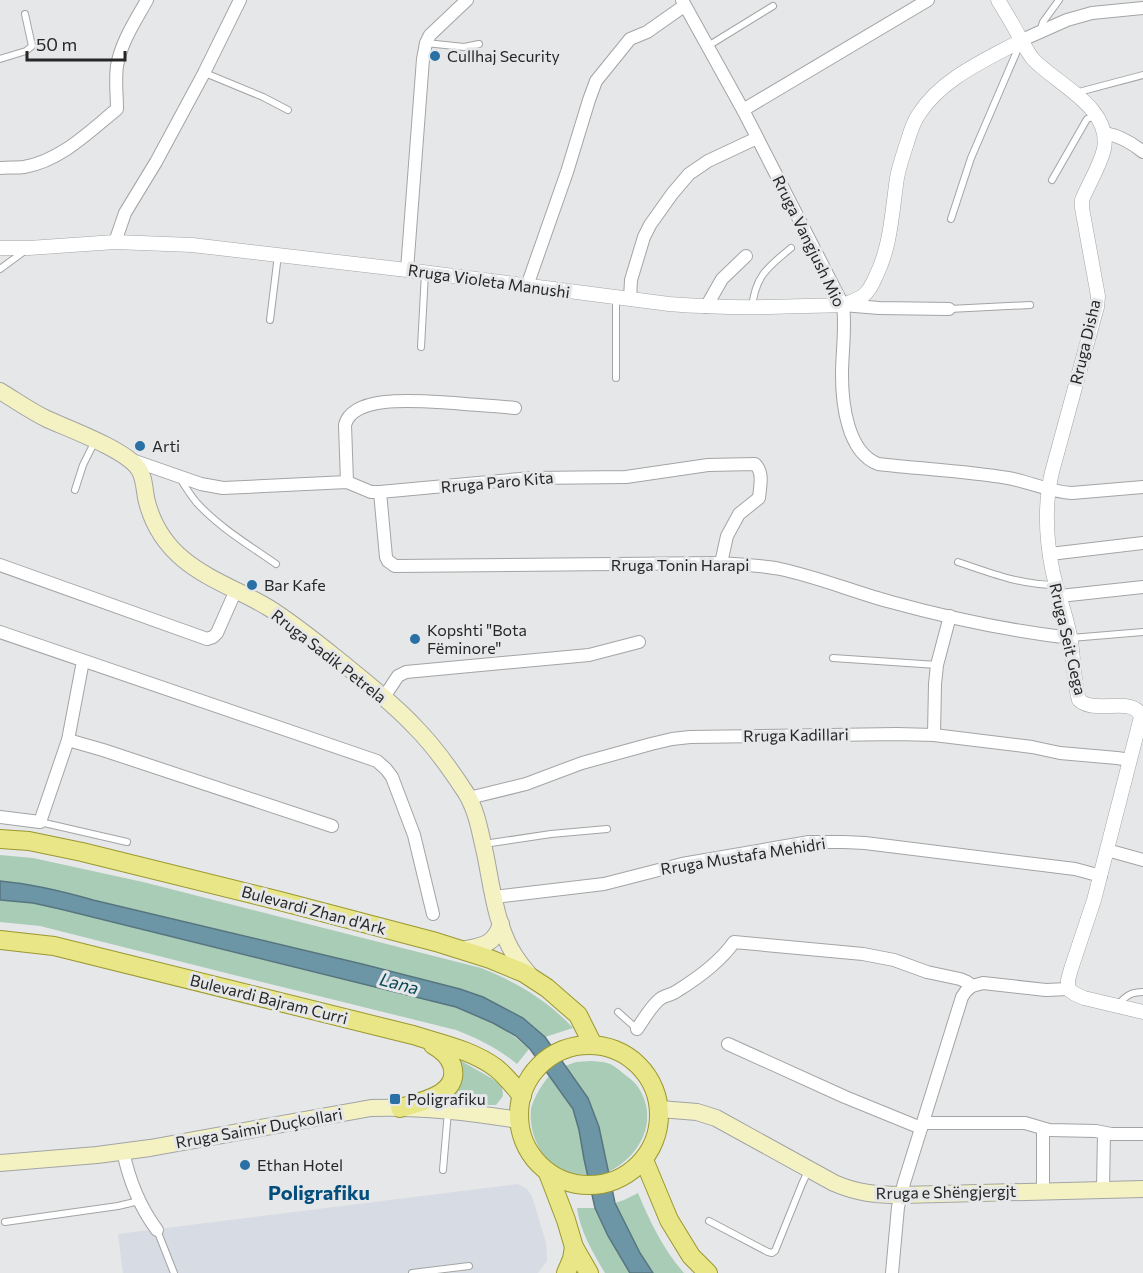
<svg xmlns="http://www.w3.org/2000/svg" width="1143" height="1273" font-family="Commissioner,sans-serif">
<rect width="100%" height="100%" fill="#e6e7e8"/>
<path fill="#d7dbe3" d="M518,1184L527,1189L532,1196L546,1243L547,1261L538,1273H123L118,1234Z"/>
<g fill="#a9ccb6">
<path d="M0,855L33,858L143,882L481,968C516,982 547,1000 573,1028L545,1037L523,1018L506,1008L483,997L460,989L362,964L93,900C62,891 32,884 0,881Z"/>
<path d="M0,900L33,903L60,909L456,1007C483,1017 508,1029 529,1049L517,1064C499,1049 479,1039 456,1030L230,974L40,926L0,922Z"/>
<path d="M456,1058L491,1078L502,1086L503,1096L496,1105H466L437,1102Z"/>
<path d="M591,1061C609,1062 611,1063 624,1074C629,1078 635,1082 638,1087C660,1120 640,1157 608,1172L599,1127L588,1098L565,1066L576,1062Z"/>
<path d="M549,1076C557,1087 569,1099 574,1111C582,1131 582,1154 588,1175C559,1175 541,1160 533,1133C531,1125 530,1117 531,1109C534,1097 541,1086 549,1076Z"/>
<path d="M638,1193C650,1222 663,1249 684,1273H653L640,1253L615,1203L624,1200Z"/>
<path d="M577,1208H595L608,1236L630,1273H605C593,1253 580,1231 577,1208Z"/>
</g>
<path fill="#6c96a5" stroke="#57757f" stroke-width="1.5" d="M0,881C32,884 62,891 93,900L362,964L460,989L483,997L523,1018L545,1037L588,1098L599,1127L615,1203L640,1253L653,1273H630L608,1236L595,1208L584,1159L579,1130L573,1109L530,1049L516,1036L493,1023L456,1007L60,909L33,903L0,900Z"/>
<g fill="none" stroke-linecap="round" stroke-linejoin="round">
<defs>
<g id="service">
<path d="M1040,31L1043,22L1059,0"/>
<path d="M426,43L464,47L479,44"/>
<path d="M708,46L773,6"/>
<path d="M0,59L26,51L32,46L25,14"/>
<path d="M205,73L263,97L288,110"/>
<path d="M1075,93L1143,75"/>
<path d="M1052,180L1087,119L1096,116"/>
<path d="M951,219L971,158L1020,44"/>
<path d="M0,269L26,250"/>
<path d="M616,298V378"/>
<path d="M752,308C755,276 768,267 791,248"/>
<path d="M949,309L1030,305"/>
<path d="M270,320L278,255"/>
<path d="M421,347L425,273"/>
<path d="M181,480C186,488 191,496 197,503C220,528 249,545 276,564"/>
<path d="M75,490L83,465L95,441"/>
<path d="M958,562C990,573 1021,585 1056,585"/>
<path d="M1071,638L1143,632"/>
<path d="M833,658L937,665"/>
<path d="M40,822L127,842"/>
<path d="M484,844L551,834L607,829"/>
<path d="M1117,1006C1125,996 1131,992 1143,992"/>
<path d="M618,1012L637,1029"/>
<path d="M443,1170L448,1111"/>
<path d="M709,1221L768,1252L772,1253L775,1251L802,1184L809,1169"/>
<path d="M5,1222L118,1206L139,1201"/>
<path d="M157,1230L174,1273"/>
<path d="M412,1273L469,1266"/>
</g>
<g id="minor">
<path d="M682,0L743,110L843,305C846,328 842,351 842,375C842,403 847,452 878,464C921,469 965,471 1008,478C1030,482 1050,492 1072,493L1143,487"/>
<path d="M1022,40L1067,20L1092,13L1143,8"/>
<path d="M743,110L928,0"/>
<path d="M1105,133C1120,136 1131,142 1143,152"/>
<path d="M0,168C8,167 16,168 24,167C60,161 89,132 117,109C117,95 115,80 117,66C121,42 136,20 147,0"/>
<path d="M115,242L125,213L156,162L204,73L240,0"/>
<path d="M407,270L423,59L426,43L430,35L467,0"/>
<path d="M527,286L567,172L589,100L596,81L630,39L647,32L684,6"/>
<path d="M630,299L631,280L644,237L650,225L672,194L689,174L708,161L757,138"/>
<path d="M843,305L879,308L949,309"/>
<path d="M706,307L722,279L746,256"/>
<path d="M132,460L201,484L223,488L347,482L371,492H380L531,478L626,477L708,465L755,464C764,473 760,486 759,498L739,514L727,536L721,563"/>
<path d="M347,482L345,425C353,392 429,402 454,403C474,405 494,406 515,408"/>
<path d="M380,492L386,557L388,561L395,566L721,563C741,565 761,565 780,569C818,577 854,592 891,602C949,618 1010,631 1071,638"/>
<path d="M1050,554L1143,543"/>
<path d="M0,565L207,639L213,637L217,633L236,590"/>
<path d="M1060,596L1143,587"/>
<path d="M0,632L377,761L386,769L392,777L414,835L433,914"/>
<path d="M384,697L398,676L406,672L589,655L639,642"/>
<path d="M934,735L935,684L937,665L950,616"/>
<path d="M68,740L103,750L332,826"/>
<path d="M469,798L526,784L582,763L651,744L672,739L690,737L897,734L934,735L1032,747L1060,753L1117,758L1130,760"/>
<path d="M0,817L40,822L68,740L83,661"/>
<path d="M1107,850L1143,860"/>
<path d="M494,897L604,884L682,864L809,842H844L865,843L1075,869L1101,876"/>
<path d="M637,1029C644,1019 651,1006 660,999C665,995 672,995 677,991C698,978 720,962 734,942L863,954L894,960L927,972L960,979L967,982L972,986"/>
<path d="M728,1044L845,1097L921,1128"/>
<path d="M923,1123H1025L1049,1130L1096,1131L1111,1134H1143"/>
<path d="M1043,1129V1190"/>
<path d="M123,1151C129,1180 139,1206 157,1230"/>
<path d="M1103,1189L1104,1133"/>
<path d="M892,1273L898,1207L904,1183L962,997L966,991L972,986L983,983L1046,990L1068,989"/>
</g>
<g id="tertiary">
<path d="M998,0C1006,13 1014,26 1021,40C1025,46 1028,53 1033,59C1056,84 1112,107 1104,149C1100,166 1089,183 1082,200V208L1098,296L1097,307L1052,472C1044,506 1046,540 1053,573C1058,594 1066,615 1070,636C1074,657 1073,679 1079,700C1095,715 1135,695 1141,717L1094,900L1071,969L1068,980V989L1075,994L1084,998L1143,1012"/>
<path d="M0,248H29L115,242L192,245L407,270L669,304C728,309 784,307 843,305C850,302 858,300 864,295C870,290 873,283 876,276C891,246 892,211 897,178C899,167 903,155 907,143C910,133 913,122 919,114C942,78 986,60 1022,40"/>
</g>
<g id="secondary">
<path d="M0,391C15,400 30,411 47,419C69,429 124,449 138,468C145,477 144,491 147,502C153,525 165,544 183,559C208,580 241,591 269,608C296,625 320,645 345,665C369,685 395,705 416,728C435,747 451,770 466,793C477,811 480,832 485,853C492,887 496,927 515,956C520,964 526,971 532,978"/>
<path d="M461,950C481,946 494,946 501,924"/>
<path d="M660,1109L697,1112L716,1118L834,1183C857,1193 876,1195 901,1195L1143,1189"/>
<path d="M0,1163L97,1155L150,1148L371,1108C420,1106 470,1112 518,1120"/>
</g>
<g id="primary">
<path d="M0,839L29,841L82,852L280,901L436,942L490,959L524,973L547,988L578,1015L593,1045"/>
<path d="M0,940L54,946L413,1035C441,1044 472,1050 496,1068C506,1076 514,1086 522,1096"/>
<circle cx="589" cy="1115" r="70"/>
<path d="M400,1108C420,1102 461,1095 452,1065C449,1056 442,1050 433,1045"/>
<path d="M644,1160L669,1220L691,1256L708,1273"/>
<path d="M548,1173L566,1220L574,1247L589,1273"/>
<path d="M566,1273L572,1259L574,1247"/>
</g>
</defs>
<use href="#service" stroke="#a3a4a5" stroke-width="8"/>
<use href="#minor" stroke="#a3a4a5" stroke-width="14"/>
<use href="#tertiary" stroke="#a3a4a5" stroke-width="15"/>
<use href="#secondary" stroke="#a3a4a5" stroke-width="18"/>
<use href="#primary" stroke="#9b9831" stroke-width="20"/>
<use href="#service" stroke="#fff" stroke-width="6"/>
<use href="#minor" stroke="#fff" stroke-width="12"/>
<use href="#tertiary" stroke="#fff" stroke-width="14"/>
<use href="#secondary" stroke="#f4f2c3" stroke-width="16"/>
<use href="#primary" stroke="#e8e686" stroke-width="18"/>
</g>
<g fill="#2970a4" stroke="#e6e7e8" stroke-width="2">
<circle cx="435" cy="56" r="6"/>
<circle cx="140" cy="446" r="6"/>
<circle cx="252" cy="585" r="6"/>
<circle cx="415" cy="639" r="6"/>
<rect x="389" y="1093" width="12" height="12" rx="3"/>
<circle cx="245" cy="1165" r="6"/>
</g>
<g text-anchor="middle" stroke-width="6" stroke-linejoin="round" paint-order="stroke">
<g font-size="16" fill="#272727" stroke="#e6e7e8" text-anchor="start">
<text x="447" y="62">Cullhaj Security</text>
<text x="152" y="452">Arti</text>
<text x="264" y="591">Bar Kafe</text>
<text x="427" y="636">Kopshti "Bota<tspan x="427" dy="18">Fëminore"</tspan></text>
<text x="407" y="1105">Poligrafiku</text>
<text x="257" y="1171">Ethan Hotel</text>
</g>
<g font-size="16" fill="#272727" stroke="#e6e7e8">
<text transform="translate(809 241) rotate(64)" y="6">Rruga Vangjush Mio</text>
<text transform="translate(489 281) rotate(8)" y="6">Rruga Violeta Manushi</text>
<text transform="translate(1085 342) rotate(-77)" y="6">Rruga Disha</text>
<text transform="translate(497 482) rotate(-5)" y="6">Rruga Paro Kita</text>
<text x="680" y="571">Rruga Tonin Harapi</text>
<text transform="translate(1068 639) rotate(77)" y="6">Rruga Seit Gega</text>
<text transform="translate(329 656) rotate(38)" y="6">Rruga Sadik Petrela</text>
<text transform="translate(796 735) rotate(-1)" y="6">Rruga Kadillari</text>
<text transform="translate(743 856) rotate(-9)" y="6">Rruga Mustafa Mehidri</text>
<text transform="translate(314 910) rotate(15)" y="6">Bulevardi Zhan d'Ark</text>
<text transform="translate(269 999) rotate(14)" y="6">Bulevardi Bajram Curri</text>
<text transform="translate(259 1128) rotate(-10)" y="6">Rruga Saimir Duçkollari</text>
<text transform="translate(946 1192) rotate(-1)" y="6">Rruga e Shëngjergjt</text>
</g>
<g font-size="18" font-style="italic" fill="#084758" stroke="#e6e7e8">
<text transform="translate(399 984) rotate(15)" y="6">Lana</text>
</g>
<g font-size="20" font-weight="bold" fill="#034e7c" stroke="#e6e7e8">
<text x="319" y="1200">Poligrafiku</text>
</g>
</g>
<path d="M27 51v9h98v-9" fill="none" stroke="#272727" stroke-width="3"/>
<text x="36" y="51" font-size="18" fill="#272727" stroke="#e6e7e8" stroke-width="4.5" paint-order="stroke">50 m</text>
</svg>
